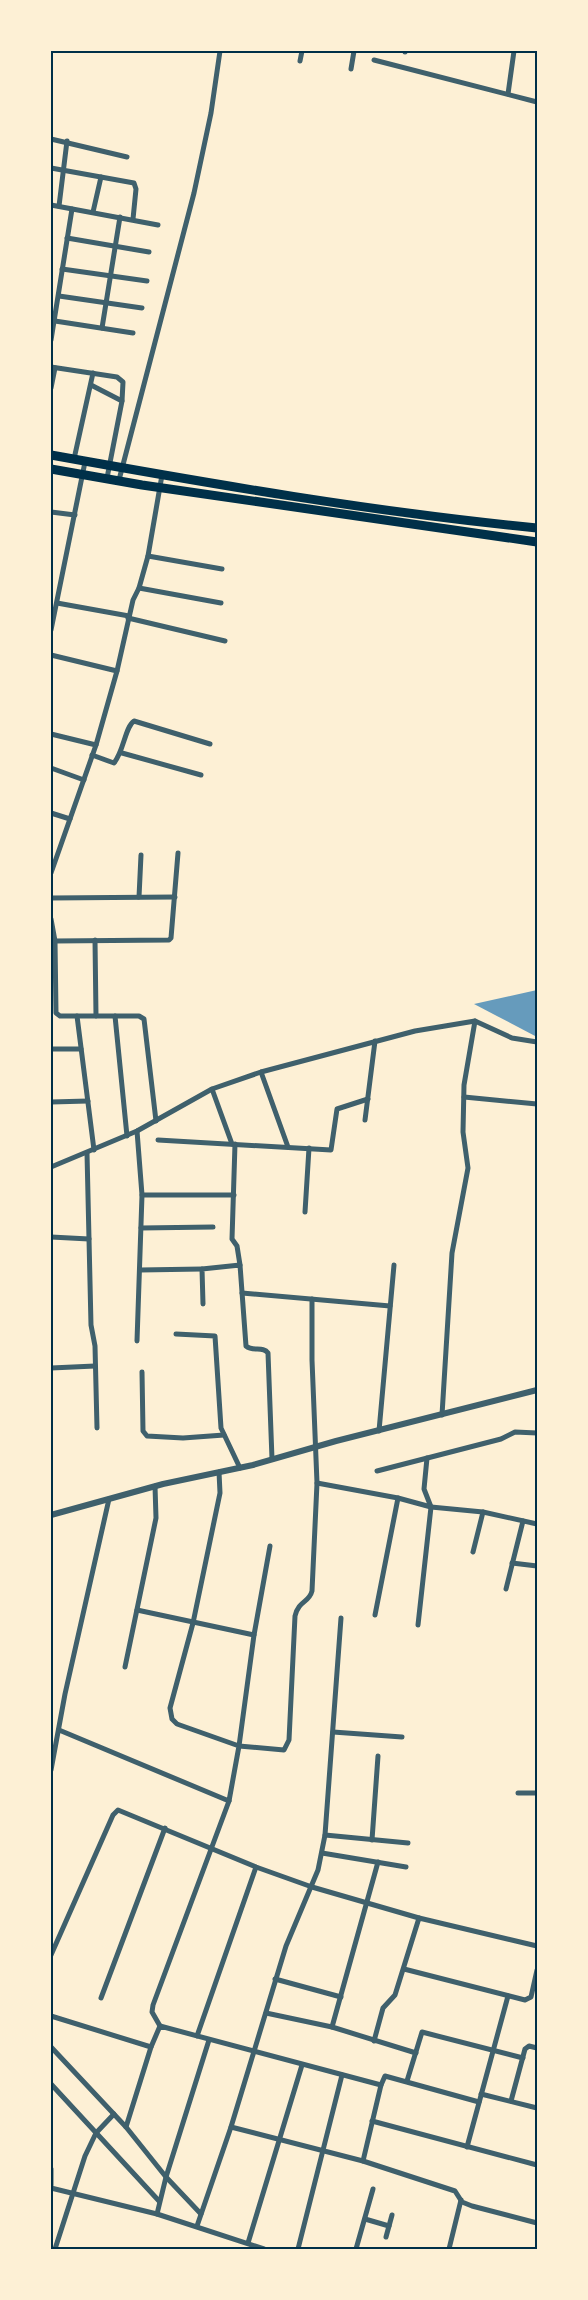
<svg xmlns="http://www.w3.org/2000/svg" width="588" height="2300" font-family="'Varela Round',sans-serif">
<rect width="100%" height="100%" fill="#fdf0d5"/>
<path fill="#669bbc" d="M537,990V1037L474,1004Z"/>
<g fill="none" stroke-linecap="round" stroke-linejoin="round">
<g stroke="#3f606c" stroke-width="5">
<path d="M405,52V51"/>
<path d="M374,60L537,102"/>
<path d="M300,61L302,51"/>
<path d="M351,69L354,51"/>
<path d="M508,94L514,51"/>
<path d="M51,139L127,157"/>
<path d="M51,168L134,183L136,189L133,219"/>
<path d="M51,205L158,225"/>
<path d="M59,206L67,141"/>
<path d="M93,212L101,177"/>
<path d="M67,238L149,252"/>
<path d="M62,269L147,281"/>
<path d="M59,296L142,308"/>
<path d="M55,321L133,333"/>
<path d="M102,328L120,217"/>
<path d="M51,340L72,209"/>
<path d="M51,367L117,377L123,382L122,401"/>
<path d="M91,385L122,401L107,478"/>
<path d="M51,388L55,368"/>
<path d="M74,459L93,373"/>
<path d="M119,480L194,193L211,113L220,51"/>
<path d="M51,512L75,515"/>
<path d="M148,556L222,569"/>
<path d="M139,588L221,603"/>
<path d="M57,603L129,616"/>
<path d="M128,618L225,641"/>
<path d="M51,630L85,462"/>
<path d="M51,655L117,671"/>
<path d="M51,734L96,745"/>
<path d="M122,753L201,775"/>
<path d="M92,755L114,763C124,751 125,727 134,721L210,744"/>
<path d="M51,768L84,780"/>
<path d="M51,813L70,819"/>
<path d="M51,873L96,745L117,671L133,600L139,588L148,556L162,475"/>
<path d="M139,897L141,855"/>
<path d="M51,898L175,897"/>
<path d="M51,919L55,941L56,1013L60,1016H77L94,1150"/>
<path d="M95,940L96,1016"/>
<path d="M55,941L169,940L171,938L178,853"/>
<path d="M77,1016H139L144,1019L156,1121"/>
<path d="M115,1016L127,1136"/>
<path d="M51,1049H81"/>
<path d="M261,1072L288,1147"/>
<path d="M212,1089L232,1144"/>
<path d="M464,1097L537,1104"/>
<path d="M51,1102L88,1101"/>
<path d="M365,1120L375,1041"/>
<path d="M158,1140L331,1150L337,1109L368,1099"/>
<path d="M235,1144L232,1239L237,1246L240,1265"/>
<path d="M87,1153L91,1325L95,1346L97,1428"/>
<path d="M51,1167L137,1131L212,1089L261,1072L415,1031L475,1021L512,1038L537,1042"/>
<path d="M142,1195H234"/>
<path d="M305,1212L309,1148"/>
<path d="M141,1228L213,1227"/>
<path d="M51,1237L89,1239"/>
<path d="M140,1270L202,1269"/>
<path d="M242,1293L390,1306"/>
<path d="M203,1304L202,1269L240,1265L246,1346C253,1352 263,1346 268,1353L272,1459"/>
<path d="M176,1334L215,1336L221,1428L240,1468"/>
<path d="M137,1341L142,1195L137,1131"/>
<path d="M51,1368L95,1366"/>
<path d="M142,1372L143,1431L147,1436L183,1438L224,1435"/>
<path d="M442,1415L452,1253L468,1168L463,1132L464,1085L475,1021"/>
<path d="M379,1431L394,1265"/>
<path d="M427,1458L424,1489L431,1507"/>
<path d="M377,1471L501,1439L515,1432L537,1433"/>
<path d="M317,1483L398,1498L431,1507"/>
<path d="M270,1546L254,1635L239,1746L284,1750L289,1740L295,1616C299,1600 309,1603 312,1591L317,1483L312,1360V1299"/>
<path d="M473,1552L483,1512"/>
<path d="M512,1563L537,1566"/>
<path d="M506,1589L523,1521"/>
<path d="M137,1610L254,1635"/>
<path d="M375,1615L398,1498"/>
<path d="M418,1625L431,1507L483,1512L537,1524"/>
<path d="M125,1667L156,1518L155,1486"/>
<path d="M59,1730L229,1801L239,1746L177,1724L172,1719L170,1708L193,1623L220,1493L219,1472"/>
<path d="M333,1732L402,1737"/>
<path d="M51,1770L65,1694L109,1499"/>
<path d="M518,1793H537"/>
<path d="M325,1835L408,1843"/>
<path d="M372,1840L378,1756"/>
<path d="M322,1853L406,1867"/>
<path d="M51,1955L113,1815L118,1810L256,1867L312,1887L419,1918"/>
<path d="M404,1969L525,2000L531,1997L537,1970"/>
<path d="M275,1979L341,1997"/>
<path d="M101,1998L165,1828"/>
<path d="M266,2013L332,2027L416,2053"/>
<path d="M51,2016L151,2047"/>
<path d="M160,2026L152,2012L153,2005L229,1801"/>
<path d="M332,2027L378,1862"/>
<path d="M197,2036L256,1867"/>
<path d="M374,2041L383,2008L395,1995L419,1918L537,1946"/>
<path d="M51,2047L126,2127L166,2177L201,2214"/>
<path d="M407,2081L422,2032L523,2058"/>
<path d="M51,2084L159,2201"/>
<path d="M481,2094L537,2108"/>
<path d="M511,2101L525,2049L529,2046L537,2048"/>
<path d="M372,2121L537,2165"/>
<path d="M126,2127L151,2047L160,2026L381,2085"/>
<path d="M231,2127L363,2161L455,2191L462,2202L472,2206L537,2223"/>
<path d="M467,2147L508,1996"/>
<path d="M363,2161L381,2085L385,2076L479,2102"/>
<path d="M51,2169V2185"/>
<path d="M51,2188L157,2214L264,2249"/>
<path d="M157,2214L166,2177L209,2040"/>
<path d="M365,2219L389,2226"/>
<path d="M197,2226L231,2127L286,1946L318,1870L325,1835L341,1618"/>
<path d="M386,2237L392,2215"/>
<path d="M248,2243L302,2065"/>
<path d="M55,2249L85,2156L96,2133L114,2114"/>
<path d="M298,2249L342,2075"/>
<path d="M356,2249L373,2189"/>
<path d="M449,2249L461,2200"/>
</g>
<path stroke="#3f606c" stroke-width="6" d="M51,1515L163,1484L253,1465L336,1441L537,1390"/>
<g stroke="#003049" stroke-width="9">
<path d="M51,455C212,484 374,512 537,528"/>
<path d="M51,469L142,485L537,542"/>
</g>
</g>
<rect width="588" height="2300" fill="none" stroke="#fdf0d5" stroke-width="105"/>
<rect x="52" y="52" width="484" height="2196" fill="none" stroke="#003049" stroke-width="2"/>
</svg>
